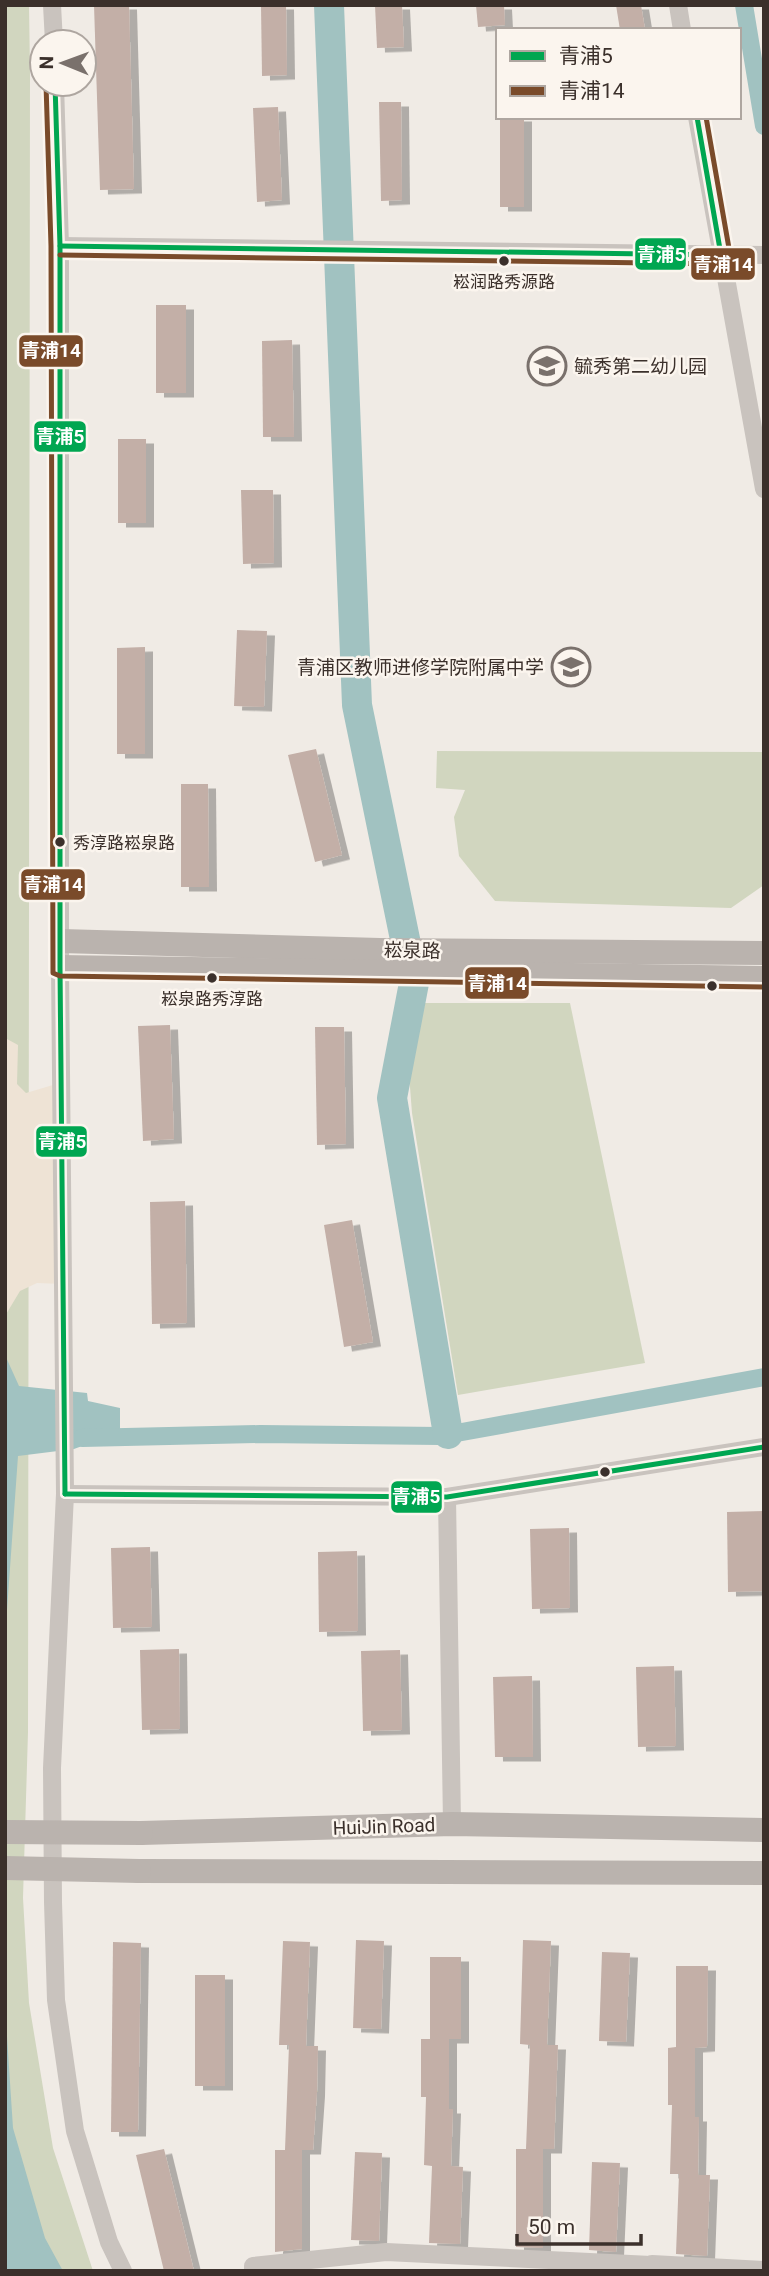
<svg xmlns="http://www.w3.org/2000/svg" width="769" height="2276" font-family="Roboto,'Noto Sans SC',sans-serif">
<defs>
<filter id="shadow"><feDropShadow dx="8" dy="4.5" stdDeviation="0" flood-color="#0004"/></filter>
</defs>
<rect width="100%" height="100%" fill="#f0ebe5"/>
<g fill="#d1d6bf">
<path d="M5,5H29L30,71L28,1732L23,1898L29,2003L53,2148L93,2271H5Z"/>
<path d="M437,751L764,752V885L731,908L495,901L459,856L454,817L465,790L436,788Z"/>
<path d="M425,1003H570L645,1363L458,1395L412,1113L409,1074Z"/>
</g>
<path fill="#eee3d5" d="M7,1039L18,1045L17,1084L26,1093L63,1082V1284L37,1283L20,1291L5,1316Z"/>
<g fill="#a1c2c1">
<path d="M5,1355L19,1386L87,1393L88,1401L120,1408V1432L74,1449L18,1456L5,1638Z"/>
<path d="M5,2006L13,2128L45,2238L63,2271H5Z"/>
</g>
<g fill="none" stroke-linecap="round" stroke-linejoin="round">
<g stroke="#a1c2c1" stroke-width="18">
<path d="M744,5L764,126"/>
<path d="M82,1438L260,1434L440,1436L764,1377"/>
</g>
<path stroke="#a1c2c1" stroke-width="30" d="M329,5L357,705L414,983L392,1098L448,1434"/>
</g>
<g fill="#c3afa7" filter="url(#shadow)">
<path d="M94,5H129L134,189L100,190Z"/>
<path d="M261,5H286L287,75L262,76Z"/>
<path d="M375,5H402L404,47L377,48Z"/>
<path d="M476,5H504L505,25L478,27Z"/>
<path d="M616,5H641L645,30H620Z"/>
<path d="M379,102H401L402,200L381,201Z"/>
<path d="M278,107L282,200L257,202L253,108Z"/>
<rect x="500" y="117" width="24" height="90"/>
<rect x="156" y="305" width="30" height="88"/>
<path d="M292,340L294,437H263L262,341Z"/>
<rect x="118" y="439" width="28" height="84"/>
<path d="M241,490H273L274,563L243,564Z"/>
<path d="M237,630L267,631L264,707L234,706Z"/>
<path d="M145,647V754H117V648Z"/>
<path d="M316,749L342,855L315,862L288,755Z"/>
<path d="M181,784H208L209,887H181Z"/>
<path d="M170,1025L174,1139L143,1141L138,1026Z"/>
<path d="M315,1027H344L346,1144L317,1145Z"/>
<path d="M185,1201L187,1323L152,1324L150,1202Z"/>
<path d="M352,1220L373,1342L344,1347L324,1225Z"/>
<path d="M764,1511V1591L728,1592L727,1512Z"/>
<path d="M569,1528L570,1608L532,1609L530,1529Z"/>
<path d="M150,1547L152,1627L113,1628L111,1548Z"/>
<path d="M357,1551L358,1631L319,1632L318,1552Z"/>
<path d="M179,1649L180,1729L142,1730L140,1650Z"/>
<path d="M400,1650L402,1730L363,1731L361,1651Z"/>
<path d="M674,1666L676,1746L638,1747L636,1667Z"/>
<path d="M532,1676L533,1757H495L493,1677Z"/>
<path d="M356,1940L384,1941L381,2029L353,2028Z"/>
<path d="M523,1940L551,1941L547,2045H558L554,2149H543V2248L516,2247V2149H526L530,2045L520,2044Z"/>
<path d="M283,1941L310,1942L306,2046H318L317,2092L313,2150H302V2249L275,2252V2150H285L289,2045H279Z"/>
<path d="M113,1942L141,1943L138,2132H111Z"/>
<path d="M602,1952L630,1953L626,2042L599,2041Z"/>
<path d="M430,1957H461V2039H449V2109H453L451,2166L463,2167L460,2244L429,2243L432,2166L424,2165L426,2097H421V2039H430Z"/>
<path d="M676,1966H708L707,2047L695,2048V2117H699L698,2175H710L707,2256L676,2254L679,2174H670L672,2105H668V2048L676,2047Z"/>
<rect x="195" y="1975" width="30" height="111"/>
<path d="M164,2149L194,2271H164L136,2155Z"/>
<path d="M355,2152L382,2153L379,2241L351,2240Z"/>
<path d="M592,2162L620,2163L616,2252L589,2250Z"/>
</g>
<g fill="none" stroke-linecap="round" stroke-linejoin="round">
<g stroke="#c9c3be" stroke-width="18">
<path d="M52,5L54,42"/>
<path d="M678,5L682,30"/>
<path d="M55,84L60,246V967L65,1494L52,1768L53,1902L56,2000L75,2131L109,2242L123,2271"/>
<path d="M697,117L764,489"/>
<path d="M60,246L764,255"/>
<path d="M65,1494L447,1497L764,1447"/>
<path d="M447,1497L452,1824"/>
<path d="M652,2264L764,2270"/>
<path d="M253,2271V2266L386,2252L651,2265"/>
</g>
<g stroke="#bab3ae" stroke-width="24">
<path d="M61,941L380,950L764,953"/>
<path d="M60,967L764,978"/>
<path d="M141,1833L452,1824L764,1830"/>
<path d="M139,1871L764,1873"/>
</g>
<g stroke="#bab3ae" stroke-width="24">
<path d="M5,1832L141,1833"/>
<path d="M5,1868L139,1871"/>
</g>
<defs>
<g id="bus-1">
<path d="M55,84L60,246V967L65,1494"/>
<path d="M60,246L721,255L697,117"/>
<path d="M65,1494L447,1497L764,1447"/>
</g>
<g id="bus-2">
<path d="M46,84L51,246L53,973L60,976L764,987"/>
<path d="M60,255L723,264L730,254L706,117"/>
</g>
</defs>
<use href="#bus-1" stroke="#fbf5ee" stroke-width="10"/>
<use href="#bus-2" stroke="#fbf5ee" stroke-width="10"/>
<use href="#bus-1" stroke="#00a651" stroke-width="5"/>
<use href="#bus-2" stroke="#7a4b2a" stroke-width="5"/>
</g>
<defs>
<symbol id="school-ring" viewBox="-11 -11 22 22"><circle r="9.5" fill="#fbf5ee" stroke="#7a716c" stroke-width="1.5"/><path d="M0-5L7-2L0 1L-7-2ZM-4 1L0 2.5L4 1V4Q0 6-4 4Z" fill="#7a716c"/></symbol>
</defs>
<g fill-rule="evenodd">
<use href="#school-ring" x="525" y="344" width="44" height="44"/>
<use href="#school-ring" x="549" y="645" width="44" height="44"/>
</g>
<g fill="#3b302b" stroke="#fbf5ee" stroke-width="2.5">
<circle cx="504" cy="261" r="6"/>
<circle cx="60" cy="842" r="6"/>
<circle cx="212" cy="978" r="6"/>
<circle cx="712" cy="986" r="6"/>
<circle cx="605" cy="1472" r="6"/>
</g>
<g text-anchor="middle" stroke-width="5" stroke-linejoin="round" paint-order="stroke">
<g font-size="17" fill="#3b302b" stroke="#fbf5ee">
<text x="504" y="288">崧润路秀源路</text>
<text x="73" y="849" text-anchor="start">秀淳路崧泉路</text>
<text x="212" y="1005">崧泉路秀淳路</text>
</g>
<g font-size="19" fill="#3b302b" stroke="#fbf5ee" text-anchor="start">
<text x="574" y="373">毓秀第二幼儿园</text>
<text x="544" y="674" text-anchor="end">青浦区教师进修学院附属中学</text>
</g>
<g font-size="19" fill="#3b302b" stroke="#fbf5ee">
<text transform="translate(412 950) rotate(1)" y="7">崧泉路</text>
<text transform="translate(384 1826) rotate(-2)" y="7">HuiJin Road</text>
</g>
</g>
<g stroke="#fbf5ee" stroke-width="2.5">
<rect x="634" y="237" width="53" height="34" rx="7" fill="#00a651"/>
<rect x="690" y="247" width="66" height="34" rx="7" fill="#7a4b2a"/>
<rect x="18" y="334" width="66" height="34" rx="7" fill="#7a4b2a"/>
<rect x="33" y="420" width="54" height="33" rx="7" fill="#00a651"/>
<rect x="20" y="868" width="66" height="33" rx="7" fill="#7a4b2a"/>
<rect x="464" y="966" width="66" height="34" rx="7" fill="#7a4b2a"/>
<rect x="35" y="1125" width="53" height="33" rx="7" fill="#00a651"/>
<rect x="390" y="1480" width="53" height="34" rx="7" fill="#00a651"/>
</g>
<g font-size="19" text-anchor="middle" font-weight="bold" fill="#fff">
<text x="661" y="261">青浦5</text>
<text x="723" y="271">青浦14</text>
<text x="51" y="357">青浦14</text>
<text x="60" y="443">青浦5</text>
<text x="53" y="891">青浦14</text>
<text x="497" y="990">青浦14</text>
<text x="62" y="1148">青浦5</text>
<text x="416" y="1503">青浦5</text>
</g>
<rect width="769" height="2276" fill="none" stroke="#3b302b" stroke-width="14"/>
<rect x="496" y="28" width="245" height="91" fill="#fbf5ee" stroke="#aea6a0" stroke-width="2"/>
<rect x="510" y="51" width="35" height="10" fill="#00a651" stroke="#aea6a0" stroke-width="2"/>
<text x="559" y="63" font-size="21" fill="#3b302b">青浦5</text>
<rect x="510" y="86" width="35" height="10" fill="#7a4b2a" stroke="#aea6a0" stroke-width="2"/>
<text x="559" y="98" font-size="21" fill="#3b302b">青浦14</text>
<g transform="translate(63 63) rotate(271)"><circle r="33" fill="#fbf5ee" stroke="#aea6a0" stroke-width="2"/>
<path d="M0-5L12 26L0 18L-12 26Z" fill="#7a716c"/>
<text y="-10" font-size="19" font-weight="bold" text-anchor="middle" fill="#3b302b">N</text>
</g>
<path d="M517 2234v10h124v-10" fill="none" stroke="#3b302b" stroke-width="3.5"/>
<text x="528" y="2234" font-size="21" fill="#3b302b" stroke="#fbf5ee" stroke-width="5" paint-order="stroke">50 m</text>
</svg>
